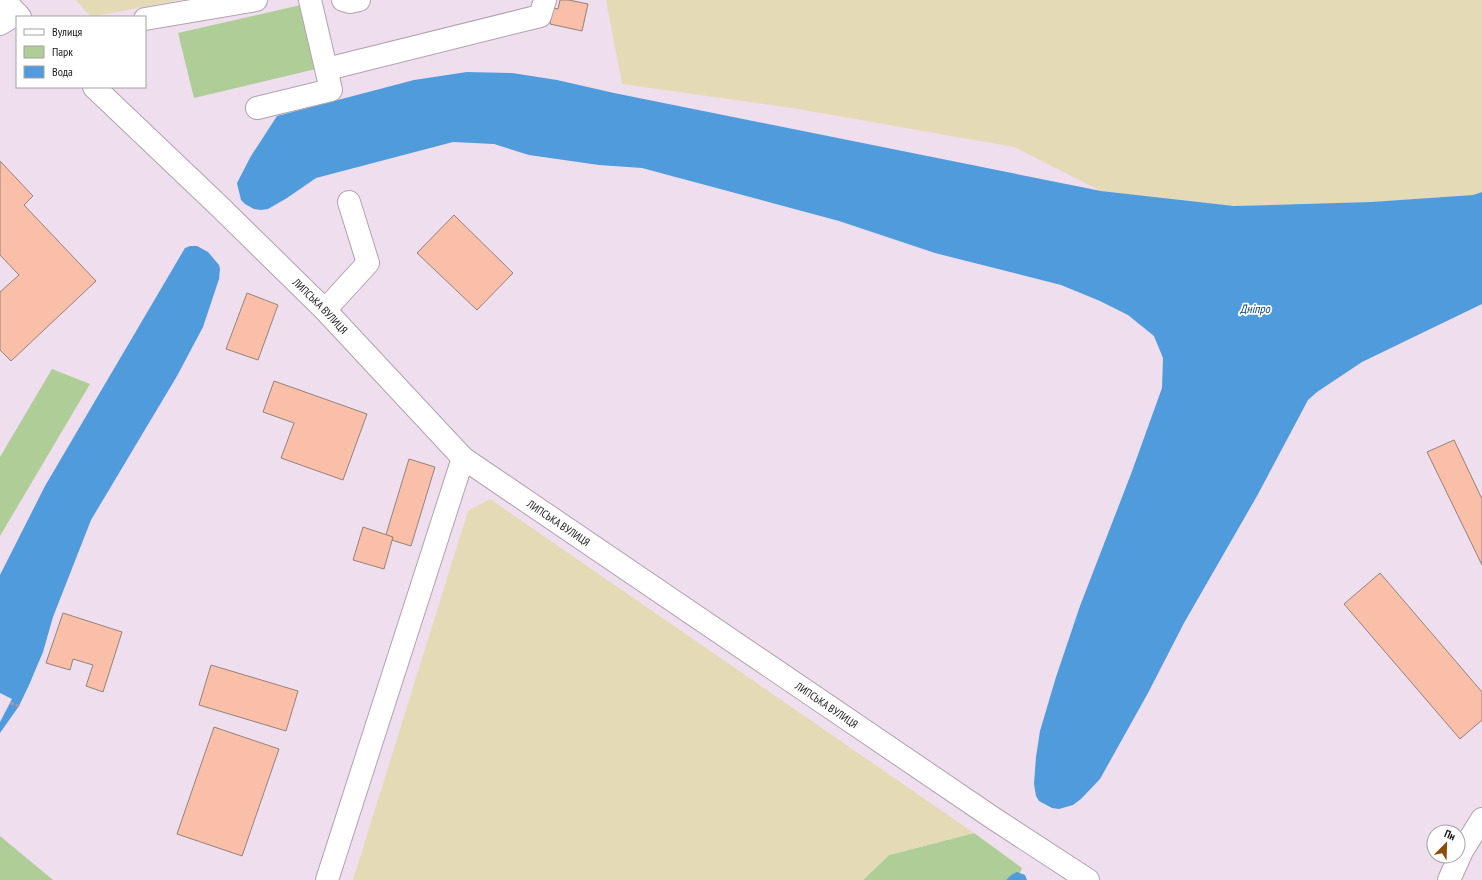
<svg xmlns="http://www.w3.org/2000/svg" width="1482" height="880" font-family="'PT Sans Narrow',sans-serif">
<rect width="100%" height="100%" fill="#efdeed"/>
<g fill="#aecd97">
<path d="M305,4L320,68L194,98L178,33Z"/>
<path d="M52,369L90,384L0,536V457Z"/>
<path d="M974,833L1022,868L1020,873L1011,875L1006,880H863L889,855Z"/>
<path d="M0,836L53,880H0Z"/>
</g>
<g fill="#e4dbb6">
<path d="M76,0H180L91,17Z"/>
<path d="M606,0H1482V192L1473,195L1371,202L1234,206L1101,191L1014,147L792,108L622,84Z"/>
<path d="M490,499L974,833L889,855L863,880H353L468,511Z"/>
</g>
<g fill="#509bdc">
<path d="M467,72L512,73L557,80L614,93L1101,191L1234,206L1371,202L1473,195L1482,192V304L1362,362L1317,392L1308,400L1257,496L1184,623L1148,693L1100,779L1081,799L1073,805L1059,809L1052,808L1039,801L1036,796L1034,784L1036,757L1040,731L1056,677L1080,606L1131,474L1162,388L1163,358L1154,336L1128,315L1100,301L1061,285L935,253L839,221L642,168L599,165L529,155L494,144L453,142L316,178L287,198L268,209L261,210L254,209L245,204L241,200L237,183L251,156L277,116L414,80Z"/>
<path d="M190,246H197L208,252L219,265L220,269L219,279L203,327L177,376L91,520L53,617L43,652L29,685L19,706L0,733V575L45,486L185,248Z"/>
<path d="M1017,872L1025,875L1027,880H1006L1011,875Z"/>
</g>
<path fill="#efdeed" d="M0,693L12,699L0,722Z"/>
<g fill="#f9bfa9" stroke="#95827a">
<path d="M560,0H569L588,4L582,31L550,24L553,8L558,9Z"/>
<path d="M0,161L33,196L24,205L96,281L11,361L0,350V292L19,275L0,255Z"/>
<path d="M454,215L513,273L477,310L417,253Z"/>
<path d="M247,293L278,305L258,360L226,349Z"/>
<path d="M274,381L367,414L343,480L281,458L294,423L263,412Z"/>
<path d="M1454,440L1482,499V565L1427,452Z"/>
<path d="M409,459L435,467L411,546L385,538Z"/>
<path d="M363,527L393,537L384,569L353,560Z"/>
<path d="M1380,573L1482,692V720L1460,739L1344,604Z"/>
<path d="M63,613L122,632L103,692L86,686L93,665L73,659L70,670L46,663Z"/>
<path d="M211,665L298,691L286,731L199,705Z"/>
<path d="M214,727L279,749L242,856L177,834Z"/>
</g>
<g fill="none" stroke-linecap="round" stroke-linejoin="round">
<defs>
<g id="minor">
<path d="M4,0L20,17"/>
<path d="M343,0L350,2L359,0"/>
<path d="M145,19L256,0"/>
<path d="M0,24L17,14"/>
<path d="M327,69L540,16L545,0"/>
<path id="s1" d="M94,87L219,206L325,310L463,458L993,818L1088,880"/>
<path d="M257,108L331,90L310,0"/>
<path d="M325,310L368,263L349,202"/>
<path d="M327,880L463,458"/>
<path d="M1449,880L1462,851L1482,819"/>
</g>
</defs>
<use href="#minor" stroke="#b2a2b0" stroke-width="24"/>
<path stroke="#a699a4" stroke-width="2.5" stroke-dasharray="4 2" stroke-linecap="butt" d="M10,703L19,706"/>
<use href="#minor" stroke="#fff" stroke-width="22"/>
</g>
<g text-anchor="middle" stroke-width="3.5" stroke-linejoin="round" paint-order="stroke">
<g font-size="11" fill="#1a1519" stroke="#fff">
<text dy="4" stroke="none"><textPath href="#s1" startOffset="315">ЛИПСЬКА ВУЛИЦЯ</textPath></text>
<text dy="4" stroke="none"><textPath href="#s1" startOffset="639">ЛИПСЬКА ВУЛИЦЯ</textPath></text>
<text dy="4" stroke="none"><textPath href="#s1" startOffset="963">ЛИПСЬКА ВУЛИЦЯ</textPath></text>
</g>
<g font-size="12" font-style="italic" fill="#0b446f" stroke="#fff">
<text x="1255" y="313">Дніпро</text>
</g>
</g>
<rect x="16" y="16" width="130" height="72" fill="#ffffff" stroke="#a3a1a3"/>
<rect x="24" y="29" width="20" height="6" fill="#ffffff" stroke="#a3a1a3"/>
<text x="52" y="36" font-size="12" fill="#1a1519">Вулиця</text>
<rect x="24" y="46" width="20" height="12" fill="#aecd97" stroke="#a3a1a3"/>
<text x="52" y="56" font-size="12" fill="#1a1519">Парк</text>
<rect x="24" y="66" width="20" height="12" fill="#509bdc" stroke="#a3a1a3"/>
<text x="52" y="76" font-size="12" fill="#1a1519">Вода</text>
<g transform="translate(1446 844) rotate(23)"><circle r="19" fill="#ffffff" stroke="#a3a1a3"/>
<path d="M0-3L7 15L0 10L-7 15Z" fill="#894c0b"/>
<text y="-6" font-size="11" font-weight="bold" text-anchor="middle" fill="#1a1519">Пн</text>
</g>
</svg>
